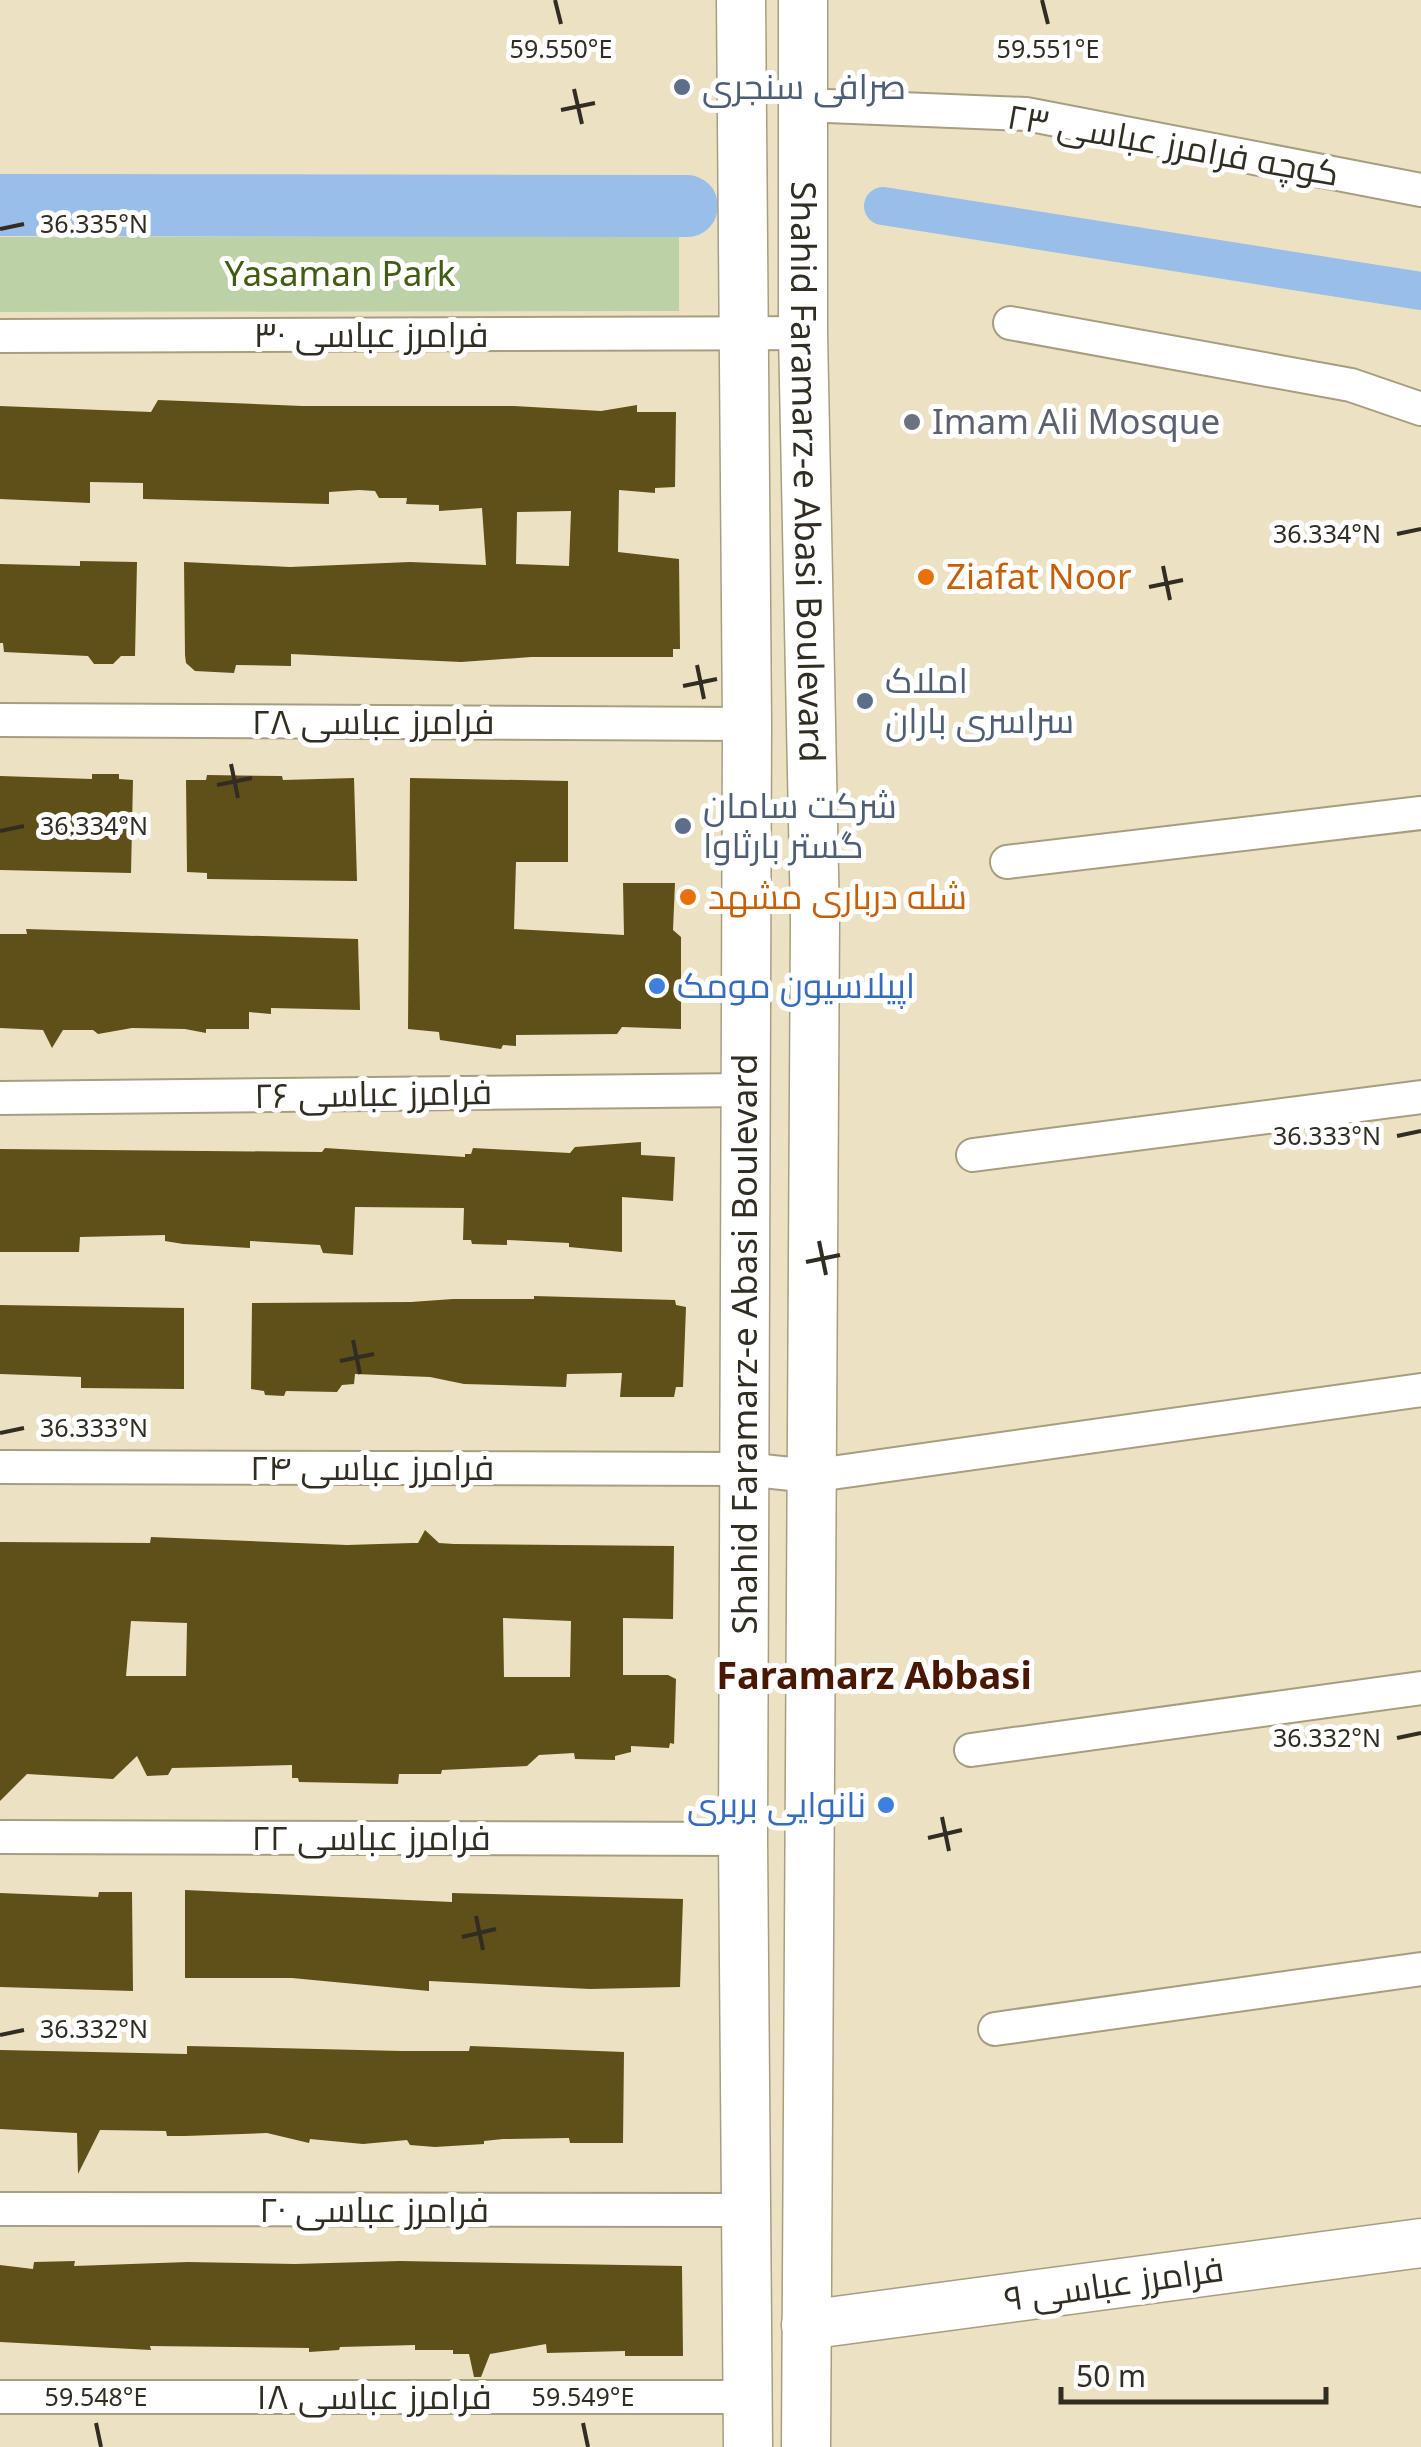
<svg xmlns="http://www.w3.org/2000/svg" width="1421" height="2447" font-family="'Noto Sans',Cairo,sans-serif">
<rect width="100%" height="100%" fill="#ece2c3"/>
<path fill="#bdd1a6" d="M679,235V311L0,312V237Z"/>
<g fill="none" stroke-linecap="round" stroke-linejoin="round">
<path stroke="#98bee9" stroke-width="38" d="M883,206L1421,291"/>
<path stroke="#98bee9" stroke-width="62" d="M0,205L687,206"/>
</g>
<g fill="#5f4f19" fill-rule="evenodd">
<path d="M158,400L302,406H514L601,411L637,405V412H676L675,487L655,488V493L619,490L618,552L679,559L680,649H673V657H531L461,662L291,654V666L236,665L234,673L195,671L186,663L185,655L184,562L290,567L410,562L486,565L482,508L439,511V505L406,504L407,498H379L375,491L359,490L329,492V504L143,499V483L90,482V503L0,499V406L151,412ZM571,511L569,566L516,564L517,512Z"/>
<path d="M80,561L137,562L135,656H121L113,664H94L88,656L4,652L3,643H0V564L80,566Z"/>
<path d="M92,774H119V779L133,780L131,873L0,870V776L92,779Z"/>
<path d="M207,775L282,776L283,780L354,778L357,881L207,879V873L187,872L186,780H206Z"/>
<path d="M410,778L568,781V862H516L514,929L624,935L623,883H675L673,930L681,937V1029L622,1027L617,1034L516,1035V1046L503,1045L501,1049L440,1040L439,1032L408,1029Z"/>
<path d="M26,929L358,939L360,1010L271,1008V1014L249,1012V1029H206V1033L185,1029L132,1028L98,1034L93,1030H63L52,1048L43,1030L0,1028V934H27Z"/>
<path d="M641,1142V1155L675,1157L673,1201L622,1197V1252L569,1247V1243L507,1240V1245L472,1244L471,1240H463L464,1208L355,1207L353,1255L323,1253L320,1245L250,1241V1248L183,1244L165,1241V1235L80,1237L79,1252H0V1149L322,1152L325,1148L465,1157V1154H471L473,1148L570,1153L575,1147Z"/>
<path d="M534,1296L675,1300L676,1305L686,1307L683,1387H676L674,1397H620L622,1373L567,1374L566,1387L464,1384L430,1377L355,1374L354,1384L342,1385L337,1392L286,1391L284,1396L265,1395L264,1391L251,1389L252,1303L411,1302L453,1299H534Z"/>
<path d="M0,1305L184,1308V1389L81,1388V1377L0,1374Z"/>
<path d="M425,1530L439,1543L454,1544L674,1546L673,1619L623,1618V1675H668L676,1679L674,1744L670,1743L669,1748L631,1746V1752L615,1756V1760L575,1759L574,1753L539,1755L527,1766L442,1770L441,1774H399L398,1784L299,1782L298,1778H292V1765L172,1768L168,1775L147,1776L137,1756L113,1779L27,1774L0,1801V1542L150,1543L151,1537L347,1545L412,1543H418ZM503,1618L571,1621L570,1677H504ZM131,1621L187,1623L186,1676H126Z"/>
<path d="M185,1890L452,1902V1893L683,1899L680,1987L590,1989L429,1981V1991L292,1978H185Z"/>
<path d="M99,1892H132L133,1991L0,1987V1893L98,1897Z"/>
<path d="M187,2046L402,2051H469L470,2046L624,2052L623,2143H570L569,2138L503,2139L484,2141V2144L435,2147L410,2145L407,2140L363,2144L310,2139L309,2143L267,2133L185,2136H167L166,2131L100,2130L78,2174L77,2133L0,2129V2050L187,2054Z"/>
<path d="M75,2261L74,2266L188,2262L295,2264L400,2261L682,2266L683,2356H625V2351L547,2353L546,2344L490,2354L481,2377H474L469,2354H453V2350H415V2345L340,2347L339,2350L309,2352V2348L150,2346L151,2350L0,2342V2265L33,2269L34,2262Z"/>
</g>
<g fill="none" stroke-linecap="round" stroke-linejoin="round">
<defs>
<g id="street">
<path d="M803,105L1026,114L1421,190"/>
<path d="M1010,323L1351,385L1421,409"/>
<path d="M0,336L803,333"/>
<path d="M0,720L747,724"/>
<path d="M1007,862L1421,813"/>
<path d="M0,1098L747,1090"/>
<path d="M973,1155L1421,1097"/>
<path d="M0,1467L744,1469L810,1476L1421,1390"/>
<path d="M971,1750L1421,1688"/>
<path d="M0,1837L743,1839"/>
<path d="M995,2029L1421,1969"/>
<path d="M0,2209L748,2210"/>
<path d="M0,2397H748"/>
</g>
<g id="secondary">
<path d="M741,0L747,724L743,1839L748,2447"/>
<path id="s1" d="M803,0V333L815,920L806,2447"/>
<path d="M806,2325L1421,2243"/>
</g>
</defs>
<use href="#street" stroke="#a79e81" stroke-width="36"/>
<use href="#secondary" stroke="#a79e81" stroke-width="51"/>
<use href="#street" stroke="#fff" stroke-width="32"/>
<use href="#secondary" stroke="#fff" stroke-width="48"/>
</g>
<path fill="none" stroke="#312d22" stroke-width="4" d="M555,0L561,24M1042,0L1048,24M574,89L582,124M561,110L595,103M0,229L24,224M1397,534L1421,529M1163,566L1170,600M1149,587L1183,580M697,665L704,699M683,686L717,679M231,764L238,798M217,785L252,778M0,831L24,826M1397,1136L1421,1131M819,1241L826,1275M806,1262L840,1255M353,1340L360,1374M340,1361L374,1354M0,1433L24,1428M1397,1738L1421,1733M942,1817L949,1851M928,1838L962,1830M476,1916L483,1950M462,1937L496,1929M0,2035L24,2030M96,2423L101,2447M583,2423L588,2447"/>
<g fill="#5c6f8a" stroke="#fff" stroke-width="4">
<circle cx="682" cy="87" r="10"/>
<circle cx="865" cy="701" r="10"/>
<circle cx="683" cy="826" r="10"/>
</g>
<circle fill="#6b7280" stroke="#fff" stroke-width="4" cx="912" cy="422" r="10"/>
<g fill="#e8710a" stroke="#fff" stroke-width="4">
<circle cx="926" cy="577" r="10"/>
<circle cx="688" cy="897" r="10"/>
</g>
<g fill="#3f7fe0" stroke="#fff" stroke-width="4">
<circle cx="657" cy="986" r="10"/>
<circle cx="886" cy="1805" r="10"/>
</g>
<g text-anchor="middle" stroke-width="10" stroke-linejoin="round" paint-order="stroke">
<g font-size="35" fill="#4e5e75" stroke="#fff" text-anchor="start">
<text x="702" y="99">صرافی سنجری</text>
<text x="885" y="693">املاک<tspan x="885" dy="40">سراسری باران</tspan></text>
<text x="703" y="818">شرکت سامان<tspan x="703" dy="40">گستر بارثاوا</tspan></text>
</g>
<g font-size="35" fill="#312d22" stroke="#fff">
<text transform="translate(1173 145) rotate(10)" y="12">کوچه فرامرز عباسی ۲۳</text>
<text x="371" y="347">فرامرز عباسی ۳۰</text>
<text dy="12" stroke="none"><textPath href="#s1" startOffset="472">Shahid Faramarz-e Abasi Boulevard</textPath></text>
<text x="373" y="734">فرامرز عباسی ۲۸</text>
<text transform="translate(373 1094) rotate(-1)" y="12">فرامرز عباسی ۲۶</text>
<text transform="translate(745 1344) rotate(-90)" y="12">Shahid Faramarz-e Abasi Boulevard</text>
<text x="372" y="1480">فرامرز عباسی ۲۴</text>
<text x="371" y="1850">فرامرز عباسی ۲۲</text>
<text x="374" y="2222">فرامرز عباسی ۲۰</text>
<text transform="translate(1114 2284) rotate(-8)" y="12">فرامرز عباسی ۹</text>
<text x="374" y="2409">فرامرز عباسی ۱۸</text>
</g>
<g font-size="35" fill="#425c12" stroke="#fff">
<text x="340" y="286">Yasaman Park</text>
</g>
<g font-size="35" fill="#5b616d" stroke="#fff" text-anchor="start">
<text x="932" y="434">Imam Ali Mosque</text>
</g>
<g font-size="35" fill="#c56008" stroke="#fff" text-anchor="start">
<text x="946" y="589">Ziafat Noor</text>
<text x="708" y="909">شله درباری مشهد</text>
</g>
<g font-size="35" fill="#366cbe" stroke="#fff" text-anchor="start">
<text x="677" y="998">اپیلاسیون مومک</text>
<text x="866" y="1817" text-anchor="end">نانوایی بربری</text>
</g>
<g font-size="38" font-weight="bold" fill="#481803" stroke="#fff">
<text x="874" y="1689">Faramarz Abbasi</text>
</g>
</g>
<g font-size="25" text-anchor="middle" fill="#312d22" stroke="#fff" stroke-width="10" stroke-linejoin="round" paint-order="stroke">
<text x="561" y="58">59.550°E</text>
<text x="1048" y="58">59.551°E</text>
<text x="94" y="233">36.335°N</text>
<text x="1327" y="543">36.334°N</text>
<text x="94" y="835">36.334°N</text>
<text x="1327" y="1145">36.333°N</text>
<text x="94" y="1437">36.333°N</text>
<text x="1327" y="1747">36.332°N</text>
<text x="94" y="2038">36.332°N</text>
<text x="96" y="2406">59.548°E</text>
<text x="583" y="2406">59.549°E</text>
</g>
<path d="M1061 2387v15h265v-15" fill="none" stroke="#312d22" stroke-width="5"/>
<text x="1076" y="2387" font-size="30" fill="#312d22" stroke="#ffffff" stroke-width="8" paint-order="stroke">50 m</text>
</svg>
